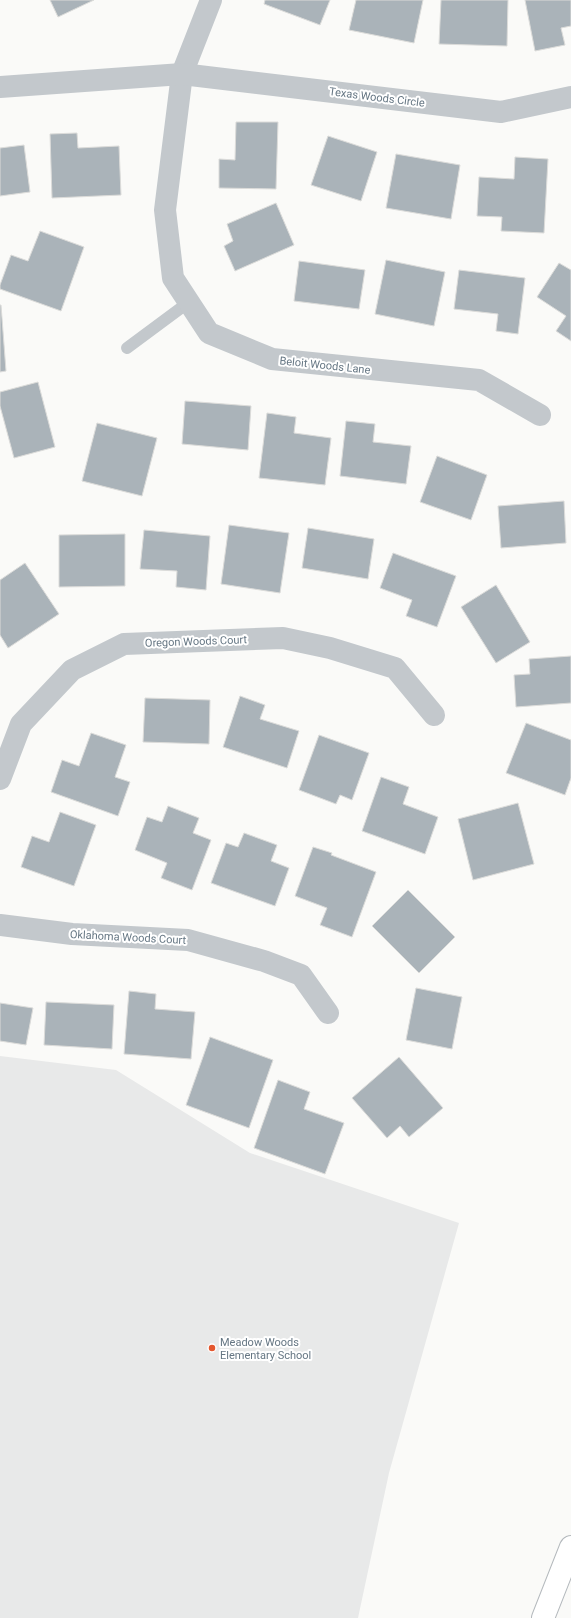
<svg xmlns="http://www.w3.org/2000/svg" width="571" height="1618" font-family="Roboto,sans-serif">
<rect width="100%" height="100%" fill="#fafaf8"/>
<path fill="#e8e9e9" d="M0,1056L116,1070L250,1153L459,1223L389,1473L358,1618H0Z"/>
<g fill="#aab3b9" stroke="#dcdcda">
<path d="M50,0H94L58,17Z"/>
<path d="M265,0H330L320,25L264,4Z"/>
<path d="M356,0H423L414,43L349,30Z"/>
<path d="M441,0H508L507,46L439,44Z"/>
<path d="M525,0H571V26L561,28L565,45L535,51Z"/>
<path d="M236,122H278L276,189L219,188V159L235,160Z"/>
<path d="M77,133L78,148L119,146L121,195L52,198L50,134Z"/>
<path d="M328,136L377,152L361,201L311,185Z"/>
<path d="M24,145L30,192L0,196V148Z"/>
<path d="M396,154L460,165L451,219L386,208Z"/>
<path d="M515,157L548,159L544,233L501,231L502,217L477,216L479,177L514,179Z"/>
<path d="M276,203L294,245L235,271L224,246L233,241L227,224Z"/>
<path d="M40,231L84,247L61,311L0,289V285L11,255L28,261Z"/>
<path d="M386,260L445,272L434,326L375,314Z"/>
<path d="M299,261L365,270L359,309L294,301Z"/>
<path d="M559,263L571,270V341L556,331L566,316L537,297Z"/>
<path d="M459,270L525,278L518,334L496,331L498,314L454,309Z"/>
<path d="M0,305H1L6,371L0,372Z"/>
<path d="M38,382L55,447L14,458L0,406V392Z"/>
<path d="M185,401L251,406L248,450L182,444Z"/>
<path d="M267,413L296,417L294,433L331,438L325,485L259,478Z"/>
<path d="M346,421L375,424L373,442L411,446L406,484L340,476Z"/>
<path d="M97,423L157,438L142,496L82,481Z"/>
<path d="M437,456L487,475L471,520L420,502Z"/>
<path d="M564,501L566,543L501,548L498,506Z"/>
<path d="M229,525L289,533L280,593L221,584Z"/>
<path d="M308,528L374,539L368,579L302,568Z"/>
<path d="M144,530L210,536L206,590L176,587L177,571L140,569Z"/>
<path d="M125,534V586L59,587V535Z"/>
<path d="M393,553L456,576L437,627L406,616L412,600L380,588Z"/>
<path d="M25,563L59,614L8,648L0,635V580Z"/>
<path d="M496,585L530,642L496,663L461,607Z"/>
<path d="M571,656V703L516,707L514,675L530,674L529,659Z"/>
<path d="M240,696L265,705L260,719L299,731L287,768L223,747Z"/>
<path d="M145,698L210,700L209,744L143,742Z"/>
<path d="M526,723L571,740V778L565,795L506,773Z"/>
<path d="M91,733L126,745L115,777L130,782L118,816L51,792L62,760L79,766Z"/>
<path d="M319,735L369,753L352,800L340,795L336,804L299,790Z"/>
<path d="M381,777L409,787L403,804L438,817L425,854L362,831Z"/>
<path d="M518,803L534,864L473,880L458,819Z"/>
<path d="M168,806L199,818L193,833L211,840L192,890L161,878L167,863L135,850L147,817L162,822Z"/>
<path d="M60,812L96,825L74,886L21,867L32,836L49,842Z"/>
<path d="M244,833L277,845L271,861L289,868L275,906L211,883L226,843L238,847Z"/>
<path d="M313,847L332,853L331,855L376,872L352,937L320,925L327,908L295,896Z"/>
<path d="M408,890L455,937L419,973L372,926Z"/>
<path d="M416,988L462,997L452,1049L406,1040Z"/>
<path d="M129,991L156,994L155,1009L195,1012L191,1059L124,1054Z"/>
<path d="M46,1002L114,1005L112,1049L44,1045Z"/>
<path d="M0,1003L33,1008L26,1045L0,1041Z"/>
<path d="M210,1037L273,1060L249,1128L186,1105Z"/>
<path d="M399,1057L443,1108L409,1137L400,1126L387,1138L352,1098Z"/>
<path d="M278,1080L310,1092L304,1109L344,1123L325,1174L254,1148Z"/>
</g>
<g fill="none" stroke-linecap="round" stroke-linejoin="round">
<defs>
<path id="highway" d="M543,1618L571,1547"/>
</defs>
<use href="#highway" stroke="#b4b9bd" stroke-width="24"/>
<path stroke="#c3c8cc" stroke-width="12" d="M127,348L189,302"/>
<g stroke="#c3c8cc" stroke-width="22">
<path d="M211,0L182,74L165,210L173,278L209,333L272,359L479,380L540,415"/>
<path d="M0,87L182,74L501,112L571,97"/>
<path d="M0,779L21,724L72,670L124,644L283,638L330,648L395,668L434,715"/>
<path d="M0,925L72,934L188,940L264,961L301,975L328,1013"/>
</g>
<use href="#highway" stroke="#fff" stroke-width="22"/>
</g>
<circle fill="#e4572e" stroke="#fff" stroke-width="1.5" cx="212" cy="1348" r="4"/>
<g text-anchor="middle" stroke-width="4" stroke-linejoin="round" paint-order="stroke">
<g font-size="11" fill="#657683" stroke="#fff">
<text transform="translate(377 97) rotate(7)" y="4">Texas Woods Circle</text>
<text transform="translate(325 365) rotate(6)" y="4">Beloit Woods Lane</text>
<text transform="translate(196 641) rotate(-2)" y="4">Oregon Woods Court</text>
<text transform="translate(128 937) rotate(3)" y="4">Oklahoma Woods Court</text>
</g>
<g font-size="11" fill="#657683" stroke="#fff" text-anchor="start">
<text x="220" y="1346">Meadow Woods<tspan x="220" dy="13">Elementary School</tspan></text>
</g>
</g>
</svg>
